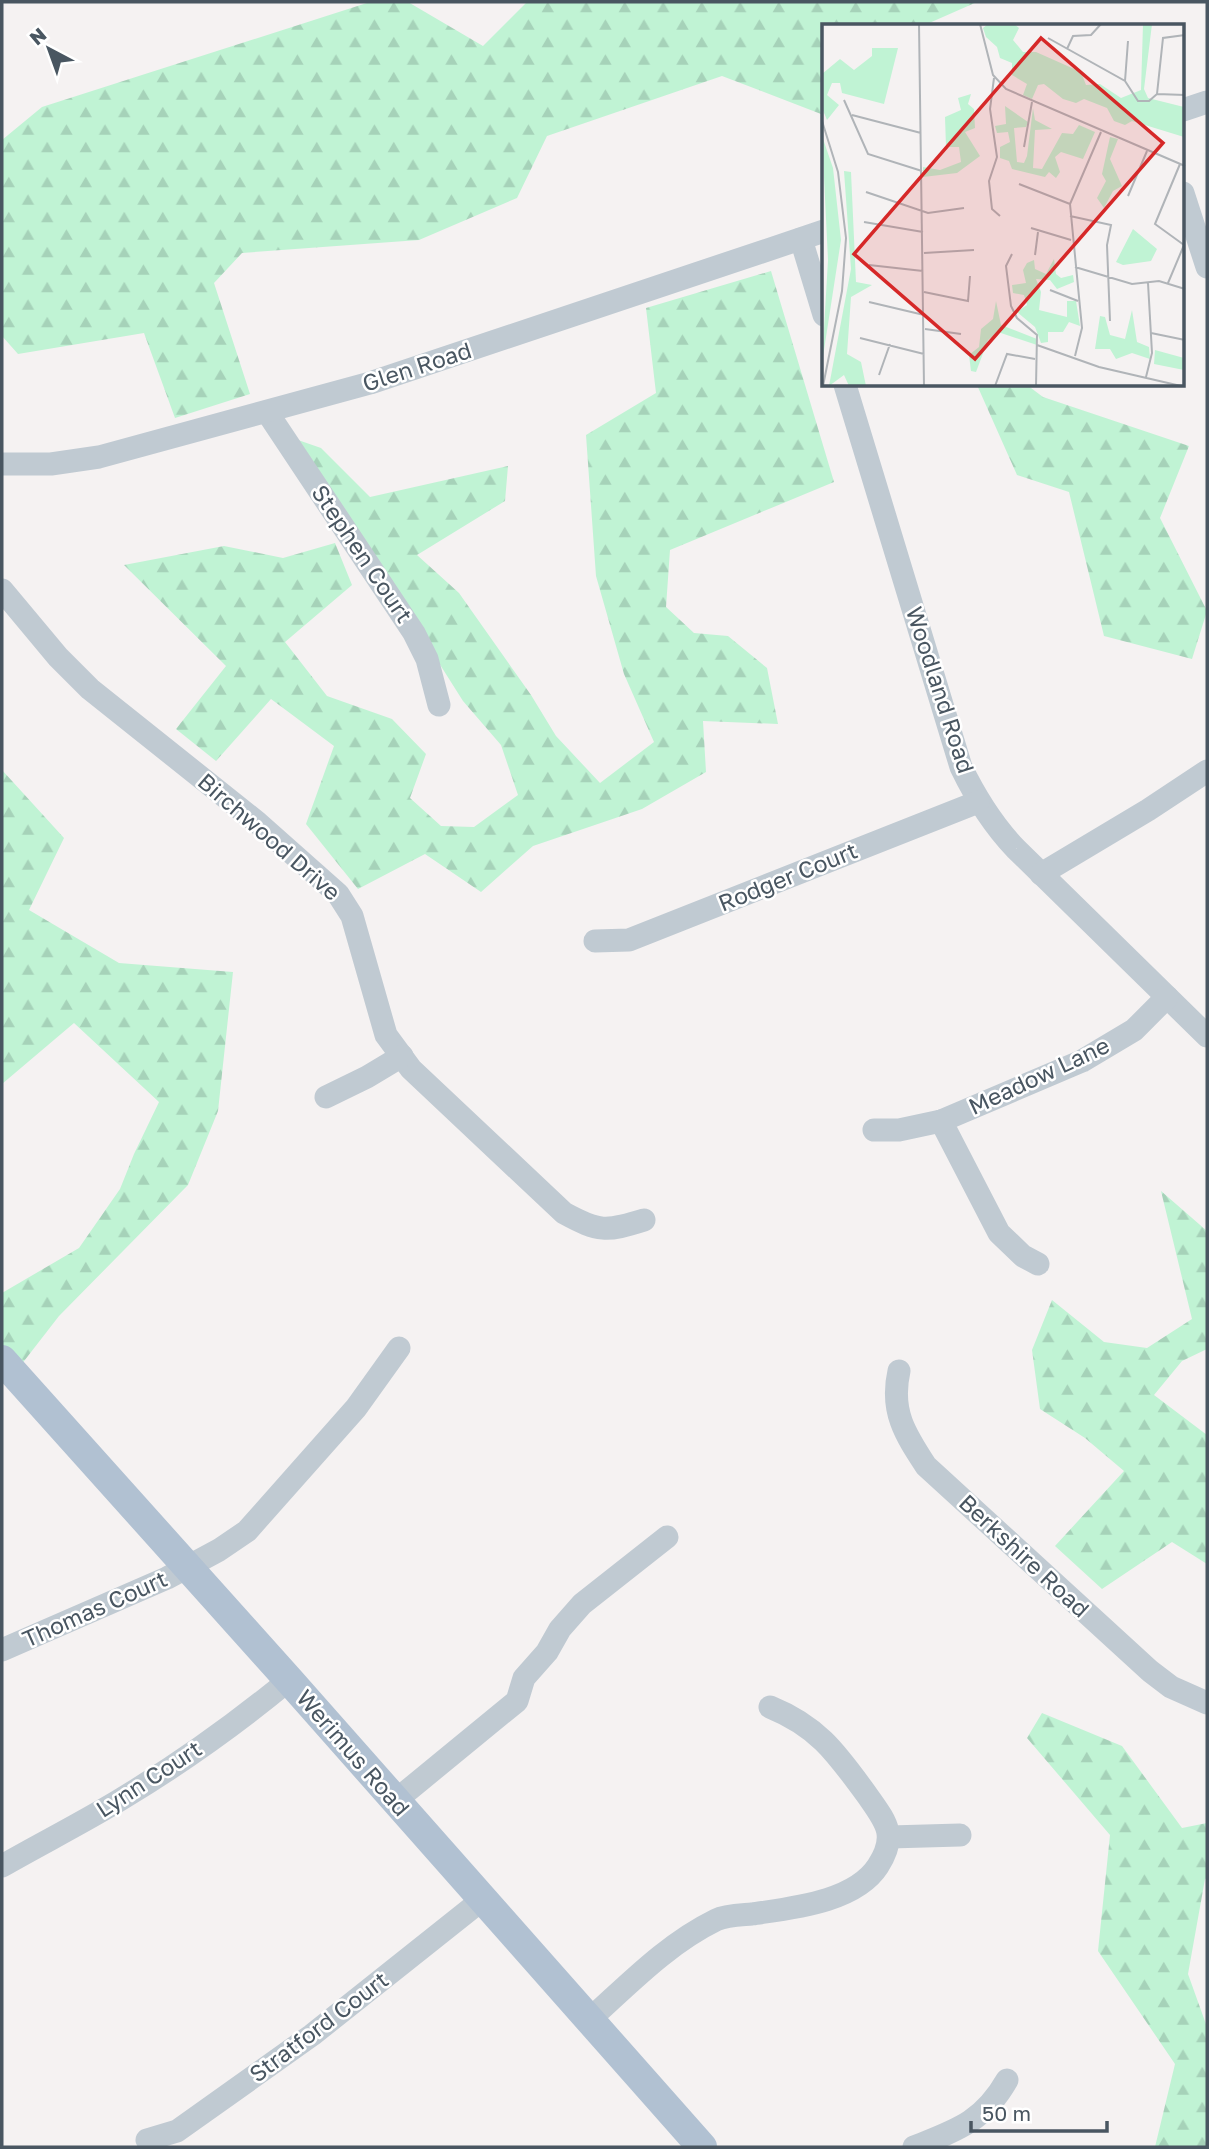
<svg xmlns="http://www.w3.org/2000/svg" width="1209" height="2149" font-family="'Golos Text',sans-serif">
<defs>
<pattern id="forest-firs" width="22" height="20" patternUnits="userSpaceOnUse" patternTransform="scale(1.75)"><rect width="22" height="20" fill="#c0f3d4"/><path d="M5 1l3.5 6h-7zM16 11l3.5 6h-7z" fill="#a6d2b9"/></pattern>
</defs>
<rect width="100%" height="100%" fill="#f5f2f2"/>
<g fill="url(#forest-firs)">
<path d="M370,2H408L483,46L527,2H977L927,24L926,26H824V113L821,114L722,76L547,136L517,198L419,240L242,253L214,283L250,394L175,418L144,333L18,354L2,336V140L42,107Z"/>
<path d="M771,271L834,482L670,550L666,607L694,633L728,636L767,668L778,724L703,721L706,772L642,809L533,846L481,892L425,854L358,889L306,824L334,746L271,699L216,761L176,729L226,666L124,565L224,546L283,558L335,543L352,585L285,642L327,696L392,719L426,754L410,798L441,826L474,827L518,795L501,745L463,701L298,440L321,448L370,497L508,466L505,501L417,555L459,593L531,695L556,736L600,783L654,742L624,674L596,576L586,435L656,393L646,308Z"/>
<path d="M977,385H1027L1043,397L1189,446L1160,518L1207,611L1192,659L1104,636L1069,492L1017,475Z"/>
<path d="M2,770L64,838L29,910L119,963L233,972L218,1111L188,1185L59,1316L14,1374L2,1360V1293L79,1248L120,1189L134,1154L159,1102L74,1023L2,1084Z"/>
<path d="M1161,1191L1207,1231V1349L1182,1361L1154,1395L1207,1435V1564L1172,1542L1102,1589L1055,1546L1124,1471L1085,1438L1040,1409L1032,1350L1052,1300L1104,1342L1147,1348L1192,1319Z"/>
<path d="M1042,1713L1122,1746L1182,1828L1207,1823V1878L1205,1879L1188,1974L1207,2027V2147H1155L1175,2064L1098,1951L1110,1835L1027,1738Z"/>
</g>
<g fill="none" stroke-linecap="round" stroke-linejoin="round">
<g stroke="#c0cad2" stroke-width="23">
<path d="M1183,110L1207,102"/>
<path d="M1183,193L1207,267"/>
<path d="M801,239L824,315"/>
<path d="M845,385L961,767C976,798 992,824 1016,849L1207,1036"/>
<path d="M267,412L414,633L427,659L439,705"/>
<path d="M2,464H51L99,457L370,383L824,231"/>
<path d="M2,590L58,657L90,689L258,823L338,894L352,916L386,1035L411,1069L564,1213C599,1232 606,1232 644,1220"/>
<path d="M1041,874L1148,810L1207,771"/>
<path d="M595,941L629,940L978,802"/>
<path d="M326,1097L367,1077L402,1056"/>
<path d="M941,1121L999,1233L1023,1256L1038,1264"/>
<path d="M874,1130H899L941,1121L1082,1061L1134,1030L1167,997"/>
<path d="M899,1371C890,1411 905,1434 926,1466L1150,1671L1171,1687L1207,1703"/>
<path d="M2,1650L167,1578L219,1550L247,1531L356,1408L399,1348"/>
<path d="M395,1801L517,1701L524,1678L547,1652L560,1629L582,1604L667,1537"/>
<path d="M890,1837L960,1835"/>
<path d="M2,1866C42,1843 84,1822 123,1798C181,1763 237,1723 289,1680"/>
<path d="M590,2019C629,1984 667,1944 716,1920C726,1915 741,1915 752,1914C792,1908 855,1902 878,1866C898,1835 886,1822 867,1795C837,1754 819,1727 770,1707"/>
<path d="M147,2140L177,2131L312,2035L483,1899"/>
<path d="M914,2147C957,2130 983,2122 1007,2080"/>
</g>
<path stroke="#b1c1d2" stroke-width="30" d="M2,1360L289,1680L702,2147"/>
</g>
<g text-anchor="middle" stroke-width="5" stroke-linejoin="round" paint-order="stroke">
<g font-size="23" fill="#495661" stroke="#fff">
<text transform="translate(417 367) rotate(-18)" y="8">Glen Road</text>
<text transform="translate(362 554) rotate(56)" y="8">Stephen Court</text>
<text transform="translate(940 690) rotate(72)" y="8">Woodland Road</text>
<text transform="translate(269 837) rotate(41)" y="8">Birchwood Drive</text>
<text transform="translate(788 877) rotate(-22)" y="8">Rodger Court</text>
<text transform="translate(1039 1076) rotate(-25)" y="8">Meadow Lane</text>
<text transform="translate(1024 1556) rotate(43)" y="8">Berkshire Road</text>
<text transform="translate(95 1609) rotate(-24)" y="8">Thomas Court</text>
<text transform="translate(353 1753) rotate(49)" y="8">Werimus Road</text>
<text transform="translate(149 1779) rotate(-33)" y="8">Lynn Court</text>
<text transform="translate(319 2027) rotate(-37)" y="8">Stratford Court</text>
</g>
</g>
<g transform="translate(822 24)">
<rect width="362" height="362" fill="#f5f2f2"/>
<path d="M166,0H192L197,4L191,16L201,28H214L259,48L264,61L278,60L299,74L319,66L321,0H330L322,65L326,74L362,83V113L310,97L303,101L292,97L285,84L262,75L254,79L241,75L222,60L216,61L210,75L201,71L205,60L190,51V39L178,34L175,23L164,13L161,4ZM50,24H76L62,80L20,69L18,59H10L5,71L17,81L5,96L0,84V50L18,35L32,46L50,32ZM149,70L146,80L152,85L153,104L143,108L158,132L135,149L101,153V143L118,146L139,138L137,123H124L123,93L139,86L136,74ZM183,82L206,98L204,103L192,104L195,138L202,139L205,132L211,84L213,96L230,105L213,106L211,144L220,145L240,109L251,110L257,101L273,108L261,135L239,128L233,133L238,148L234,154L227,148L223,153L190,145L187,137L178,134V123L188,118L186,108L175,109L173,102L184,100ZM0,112L11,144L19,216L0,339L6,236ZM288,113L296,115L288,135L300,162L291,167L282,184L275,174L284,157L280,150ZM22,147L29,148L34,258L50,261L29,273L25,330L39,338L44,362H27L22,351L7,362L29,245ZM311,205L335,225L329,237L301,241L294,238ZM232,235L234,250L239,254L251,251L252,258L235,265L228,256L214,255L219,268L217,286L245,293V277H254L258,302L247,298L241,308H226V318L219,319L213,303L195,288L205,281L202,271L191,269L190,261L204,259L201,246L205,239L212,236L213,245L224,250ZM174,277L179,301L215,315V321L176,308L166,316L154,348L149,347L147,331L157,323L159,305L171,295ZM310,286L315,318L327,323L328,335L310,329L294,335L288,325H273L278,292L283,293L288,311L303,315ZM333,326L362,334V346L332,340Z" fill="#c0f3d4"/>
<path fill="none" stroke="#b0b4b8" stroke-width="2" d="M97,0L102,362M158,0L171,51L184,65L363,142M226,14L303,57L316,77H327L335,70M245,25L251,12L269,11L279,0M172,54L168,85L175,133L167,157L170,185L178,192M303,57L306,17M335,70L341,14L363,11M335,70L363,71M22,76L46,130L100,147M30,91L99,109M0,97L16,148L24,214L20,267L1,362M202,123L210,78M358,140L333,200L362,221M197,160L248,180M44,168L106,189L142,184M306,172L325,127M248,192L289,201L285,221L288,297M42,198L101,208M209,204L249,216M0,208V230M102,229L152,226M190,230L184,242L189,282L195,294L215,311L214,362M213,231L216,208M47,241L101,247M253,243L310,260L337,257L363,265M346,259L362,221M228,266L256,277M102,268L146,277L148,252M47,278L102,291M103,305L139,310M329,309L363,316M38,314L102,330M215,321L277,343L359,362M253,332L260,304L248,180L279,108M57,351L68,320M324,353L330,329L326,259M173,362L185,330L213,335"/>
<path fill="#d62828" fill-opacity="0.15" stroke="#d62828" stroke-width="3.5" d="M219,14L341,119L153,335L32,230Z"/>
<rect width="362" height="362" fill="none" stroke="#495661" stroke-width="3.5"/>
</g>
<rect width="1209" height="2149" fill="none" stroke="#495661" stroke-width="7"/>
<g transform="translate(49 49) rotate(319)" stroke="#ffffff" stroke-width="5" paint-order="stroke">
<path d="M0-5L12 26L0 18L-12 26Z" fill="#495661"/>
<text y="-10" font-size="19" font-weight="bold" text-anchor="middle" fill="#495661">N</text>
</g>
<path d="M971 2121v10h136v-10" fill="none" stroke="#495661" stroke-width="3.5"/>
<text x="982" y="2121" font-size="21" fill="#495661" stroke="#ffffff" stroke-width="5" paint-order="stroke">50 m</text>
</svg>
